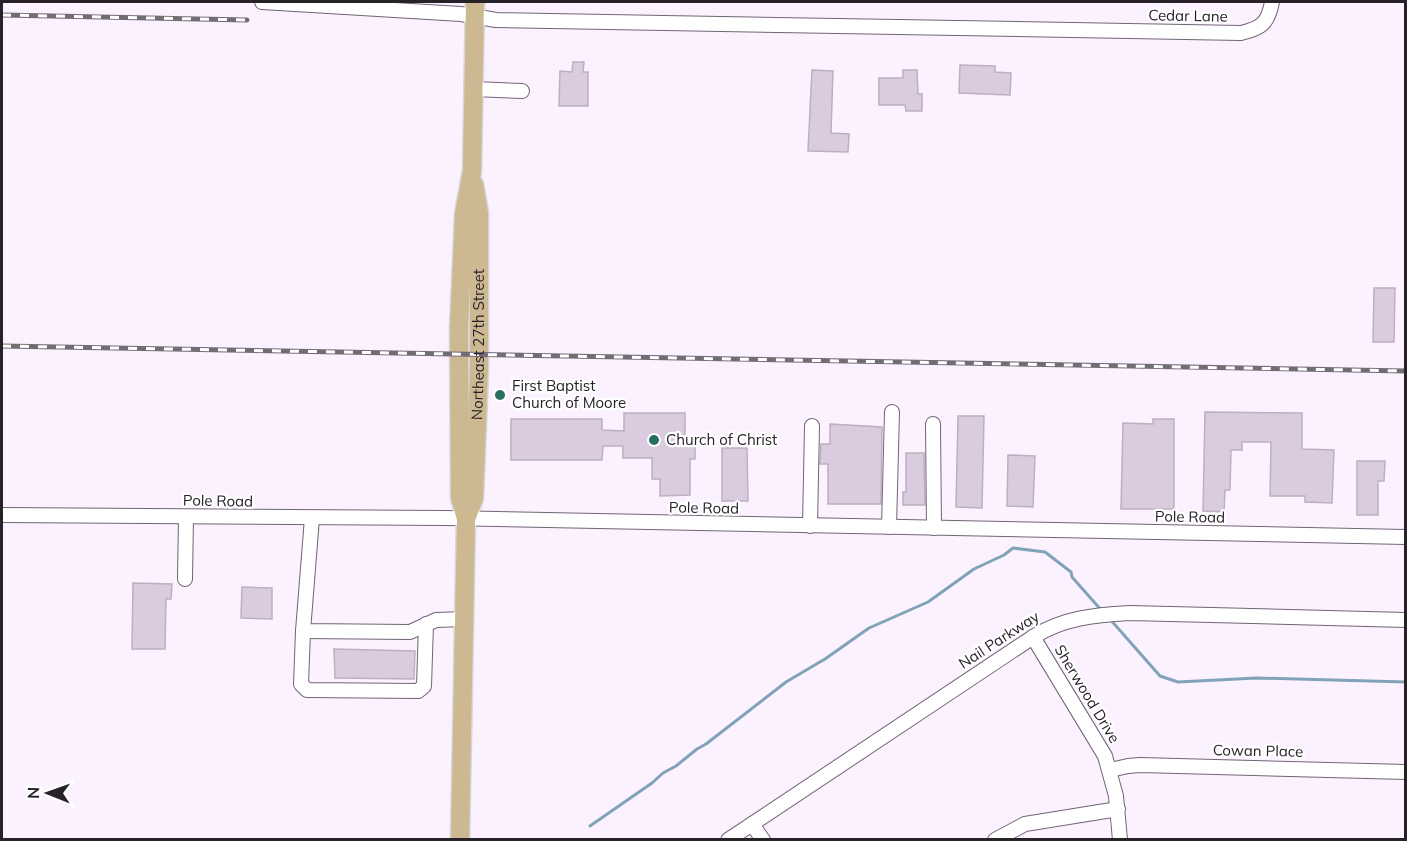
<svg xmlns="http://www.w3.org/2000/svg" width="1407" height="841" font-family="Mulish,sans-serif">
<rect width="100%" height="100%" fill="#fcf2ff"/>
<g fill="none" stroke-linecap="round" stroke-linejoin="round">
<g stroke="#81a3b8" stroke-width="3">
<path d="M1109,618L1160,676L1178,682L1256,678L1406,682"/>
<path d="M590,826L652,783L663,773L676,766L697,749L706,744L786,682L825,659L869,628L928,602L974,569L1004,555L1013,548L1045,552L1071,572L1072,577L1102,611"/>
</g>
</g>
<g fill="#dbcbdf" stroke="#bdaec1" stroke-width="1.5">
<path d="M573,62H584L583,72H588V106H559L560,71L572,72Z"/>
<path d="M960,65L995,66V72L1011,73L1010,95L959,93Z"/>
<path d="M812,70L833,71L831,133L849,134L848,152L808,151Z"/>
<path d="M903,70H917L918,94H922V111H906L905,105H879V78H903Z"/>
<path d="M1374,288H1395L1394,342H1373Z"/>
<path d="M1205,412L1302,413V449L1334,450L1332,503L1305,502V496H1270L1271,442H1242V450H1231L1230,490H1225L1224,512L1203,511Z"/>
<path d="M624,413H685V442H695V459H690V495L660,496V479H652V458H623V446H603L602,460H511V419H602V430L624,431Z"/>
<path d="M958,416H984L982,508L956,507Z"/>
<path d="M1153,419H1174V509H1121L1123,423L1153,424Z"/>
<path d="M830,424L882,427L881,504H828V464H820L821,444H830Z"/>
<path d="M722,448H747L748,501H722Z"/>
<path d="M906,453H924L925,505H903V492H906Z"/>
<path d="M1008,455L1035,456L1033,507L1007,506Z"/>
<path d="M1357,461H1385L1384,481H1378V515H1357Z"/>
<path d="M133,583L172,584L171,599H166L165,649H132Z"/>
<path d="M242,587L272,588V619L241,618Z"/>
<path d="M334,649L415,651L414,679L335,678Z"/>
</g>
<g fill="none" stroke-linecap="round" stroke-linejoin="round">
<defs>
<g id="minor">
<path d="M262,2L461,14L496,20L1241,33C1262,28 1268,23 1272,2"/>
<path d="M473,89L522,91"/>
<path d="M933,424L934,528"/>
<path d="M2,515L445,518L1406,537"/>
<path d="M312,518L303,631L410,632L436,620L464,619"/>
<path d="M810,526L812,426"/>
<path d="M889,527L892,412"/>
<path d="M185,579L186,517"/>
<path d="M303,631L301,684L307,690L418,691L424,686L426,624"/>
<path d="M1033,637L1105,756L1116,796L1120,840"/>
<path d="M1110,770L1128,766L1140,765L1406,772"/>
<path d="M752,824L763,840"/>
<path d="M728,840L1033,637C1063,618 1094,615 1130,613L1406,620"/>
<path d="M995,840L1025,824L1118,809"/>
</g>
<g id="major">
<path id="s1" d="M466,519L474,498L479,371V213L474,184"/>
<path d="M460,840L466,519L460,497L459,328L464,214L472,171L475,2"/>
</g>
</defs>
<use href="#minor" stroke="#726476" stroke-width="16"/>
<use href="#major" stroke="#d8d7d8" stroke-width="21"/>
<use href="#minor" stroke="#fff" stroke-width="14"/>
<use href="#major" stroke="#ccb891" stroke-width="18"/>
<defs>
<g id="rail">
<path d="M2,15L247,20"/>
<path d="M2,346L1406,371"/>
</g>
</defs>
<use href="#rail" stroke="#736c75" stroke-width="5"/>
<use href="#rail" stroke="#fff" stroke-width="3" stroke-dasharray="9" stroke-linecap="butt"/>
</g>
<g fill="#296e61" stroke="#fff" stroke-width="2">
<circle cx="500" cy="395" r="6"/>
<circle cx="654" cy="440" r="6"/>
</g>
<g text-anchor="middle" stroke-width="4.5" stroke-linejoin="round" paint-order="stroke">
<g font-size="15" fill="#272128" stroke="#fff">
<text transform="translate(1188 16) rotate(1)" y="5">Cedar Lane</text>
<text dy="5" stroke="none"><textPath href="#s1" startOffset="176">Northeast 27th Street</textPath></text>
<text transform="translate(218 501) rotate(1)" y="5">Pole Road</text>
<text transform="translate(704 508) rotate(1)" y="5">Pole Road</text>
<text transform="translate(1190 517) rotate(1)" y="5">Pole Road</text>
<text transform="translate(999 640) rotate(-33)" y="5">Nail Parkway</text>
<text transform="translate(1087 694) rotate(59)" y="5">Sherwood Drive</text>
<text transform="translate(1258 751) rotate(1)" y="5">Cowan Place</text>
</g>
<g font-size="15" fill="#272128" stroke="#fff" text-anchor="start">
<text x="512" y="391">First Baptist<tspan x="512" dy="17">Church of Moore</tspan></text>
<text x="666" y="445">Church of Christ</text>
</g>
</g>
<rect width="1407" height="841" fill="none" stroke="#272128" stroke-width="6"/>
<g transform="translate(48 793) rotate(271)" stroke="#ffffff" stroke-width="4.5" paint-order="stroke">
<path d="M0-4.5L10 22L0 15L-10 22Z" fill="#272128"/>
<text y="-9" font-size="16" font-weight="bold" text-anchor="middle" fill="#272128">N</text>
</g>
</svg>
